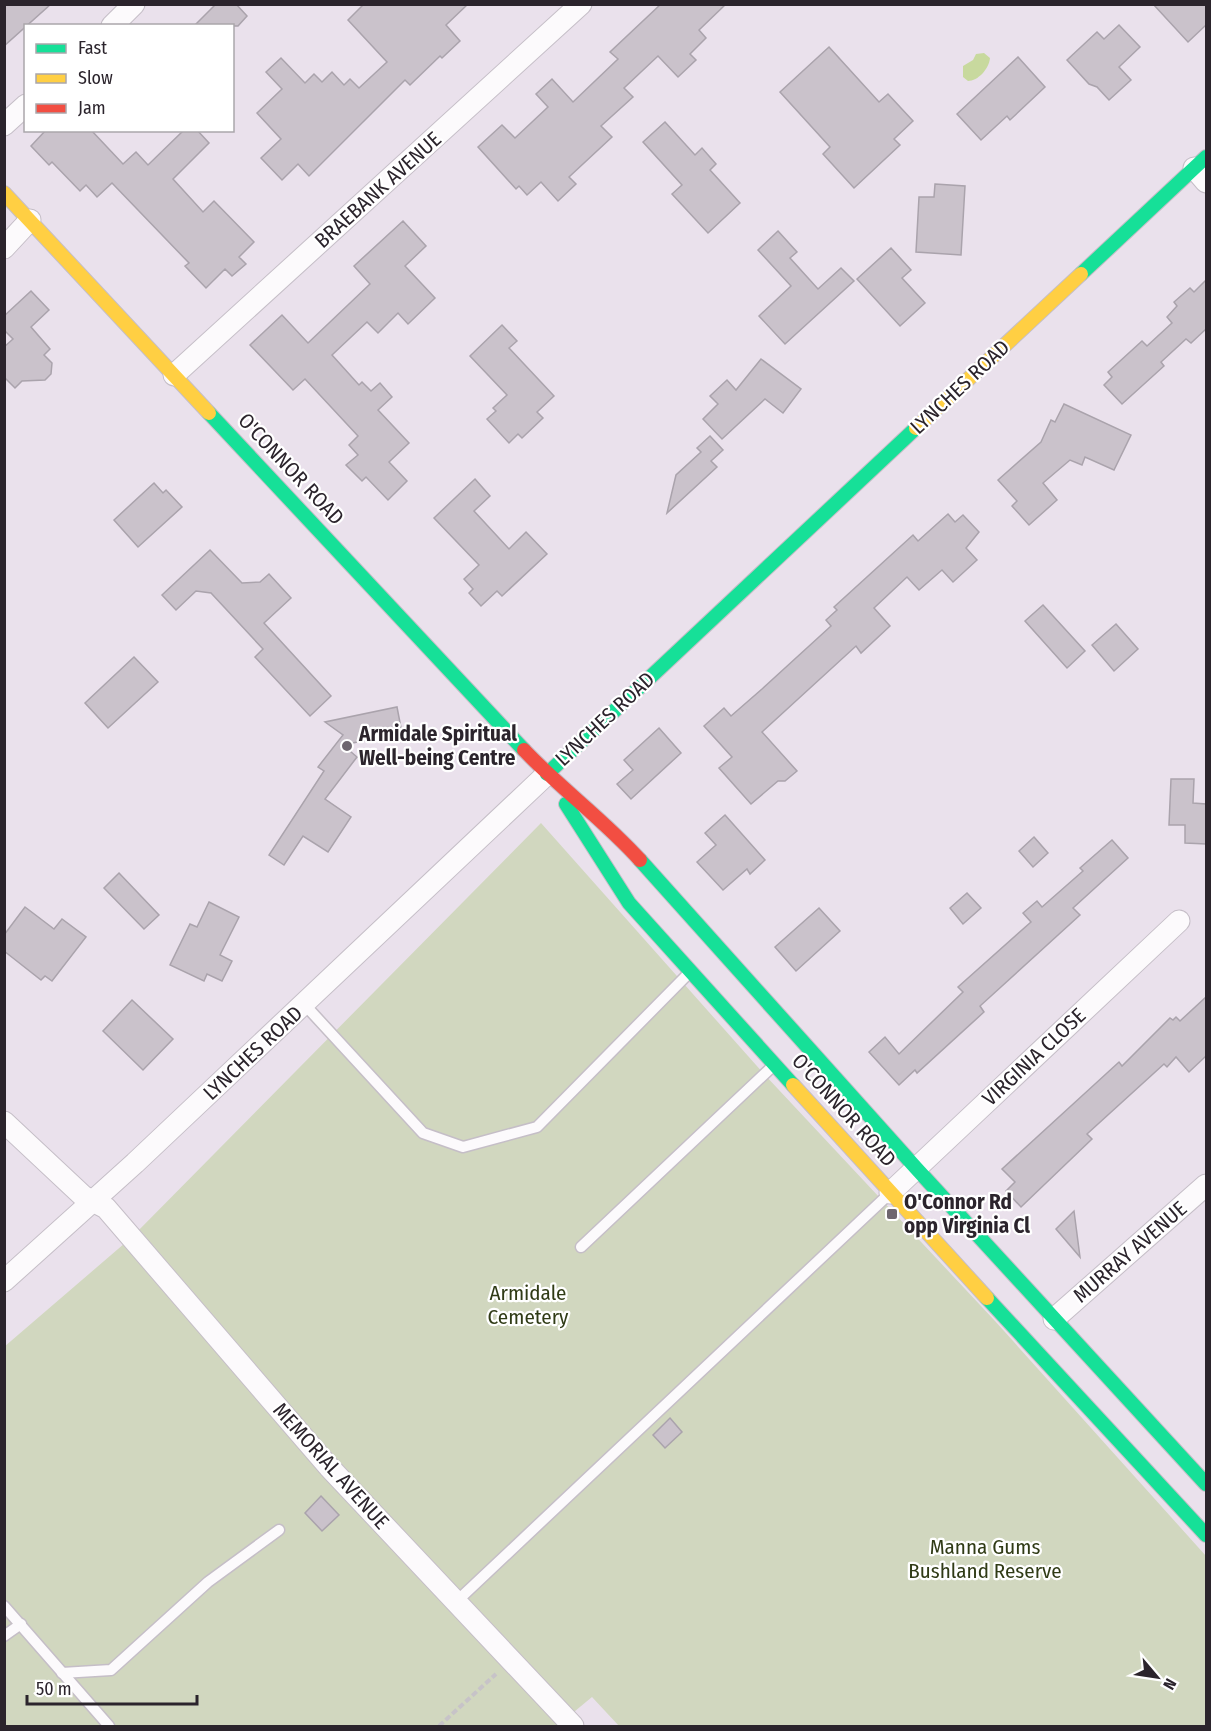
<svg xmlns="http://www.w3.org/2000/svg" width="1211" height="1731" font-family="'Fira Sans Condensed',sans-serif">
<rect width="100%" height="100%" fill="#eae1ec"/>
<path fill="#d1d7bf" d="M541,823L764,1074L995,1321L1206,1556V1726H619L592,1697L557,1726H5L4,1347L132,1237Z"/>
<path fill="#c8d99e" d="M984,53L990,58C989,69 978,81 968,81L963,77V66L973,60L976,54Z"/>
<g fill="#cac2cb" stroke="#aaa3ac" stroke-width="1.5">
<path d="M4,4H51L4,46Z"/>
<path d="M216,4H236L247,16L238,26H194Z"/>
<path d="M364,4H468L446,25L460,41L442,58L440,56L410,85L405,80L309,176L298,164L282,180L261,158L281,139L257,113L282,89L266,72L281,58L305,83L314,74L322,82L332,72L344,85L350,79L359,88L387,62L348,20Z"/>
<path d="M661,4H726L699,30L706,38L690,54L696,60L678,77L658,56L624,88L633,97L601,126L612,137L569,177L576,184L558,201L541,182L527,195L519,186L516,189L478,147L502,125L515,138L548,107L536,94L552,79L573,102L618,59L610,52Z"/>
<path d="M1153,4H1206V25L1188,42Z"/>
<path d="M1119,25L1140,47L1119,67L1131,80L1109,100L1097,87L1089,84L1067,60L1097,32L1104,39Z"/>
<path d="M829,47L879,102L888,94L913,121L894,139L900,145L854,188L823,154L830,147L780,92Z"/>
<path d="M1018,57L1045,87L1010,120L1007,116L981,140L957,114Z"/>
<path d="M665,122L695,155L702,148L716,164L710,170L740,203L708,233L672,194L682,185L643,142Z"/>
<path d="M46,130H91L123,164L136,152L148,165L184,130H197L209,143L173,179L203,212L214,201L254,242L239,257L246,264L232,276L225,269L206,288L185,266L189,263L112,183L97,197L86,185L80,191L52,162L49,165L31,146Z"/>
<path d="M935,184L965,186L961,255L916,252L919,197H934Z"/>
<path d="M403,221L426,246L405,266L435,298L408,324L398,313L378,333L367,322L332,355L359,385L362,382L371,391L380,383L392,397L378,410L409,443L389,462L407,481L388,500L366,477L362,481L346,465L358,455L349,445L358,436L305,379L293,390L250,345L282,315L308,343L370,284L354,266Z"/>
<path d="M778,231L797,252L790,258L818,289L841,268L854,281L785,344L759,316L791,286L758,250Z"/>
<path d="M891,248L911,270L902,278L925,303L900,326L857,279Z"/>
<path d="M1206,280V329L1191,343L1186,339L1161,362L1164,366L1122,404L1104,385L1112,377L1108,372L1142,341L1147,346L1172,323L1167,317L1177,306L1174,302L1190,288L1194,292Z"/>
<path d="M31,291L49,310L31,327L50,349L44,355L52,363L51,374L45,380L22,381L15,388L4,377V347L13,339L4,330V316Z"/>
<path d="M502,325L517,341L509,348L554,396L537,412L543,418L522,438L518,434L509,443L487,419L496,411L493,408L507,395L470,356Z"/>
<path d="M761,359L801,389L783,413L765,399L722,439L703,419L718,404L710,396L727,380L736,390Z"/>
<path d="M1064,404L1131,435L1114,470L1085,457L1082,465L1070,460L1043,483L1057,500L1029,525L1012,506L1017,501L998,480L1041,442L1051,420L1055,422Z"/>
<path d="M710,436L723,450L711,461L717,467L667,513L676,475L701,452L697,448Z"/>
<path d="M475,479L490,496L474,511L509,549L526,532L547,554L502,596L497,591L481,606L469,593L473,589L464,579L479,565L434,518Z"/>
<path d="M154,483L163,493L166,490L182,507L138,547L114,520Z"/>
<path d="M948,514L955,522L963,515L979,532L966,548L977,560L953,582L942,570L919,590L907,577L874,608L890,626L861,653L856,646L762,732L797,771L785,781H778L751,804L719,768L732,757L704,726L724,708L731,716L762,689L831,626L826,620L837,610L834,607L913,535L918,541Z"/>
<path d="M210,550L242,583L260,582L269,574L291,598L264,623L331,696L310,716L255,657L263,649L211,593L196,591L176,610L162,595Z"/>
<path d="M1043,605L1085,651L1067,668L1025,621Z"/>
<path d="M1116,624L1138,649L1114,671L1092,645Z"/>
<path d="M134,657L158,682L108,728L85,703Z"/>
<path d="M397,707L402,733L343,745L357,757L325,799L351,817L328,852L303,836L284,865L269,855L324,771L318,767L343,735L325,722Z"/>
<path d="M659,728L681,753L631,799L617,784L633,770L624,760Z"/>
<path d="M1171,779H1194L1193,803L1206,804V844L1185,843V825H1169Z"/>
<path d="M725,815L765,860L750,874L747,869L723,890L697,862L716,845L705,833Z"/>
<path d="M1034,837L1048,853L1033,867L1019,851Z"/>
<path d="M1112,840L1128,858L1073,908L1080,915L980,1006L984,1012L917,1073L915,1070L899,1085L869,1052L885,1037L899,1054L963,992L958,987L1031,922L1023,913L1037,901L1042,907L1083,871L1080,868Z"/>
<path d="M119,873L159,915L144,929L104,888Z"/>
<path d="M967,893L981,908L963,924L950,908Z"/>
<path d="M209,902L239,917L220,955L232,961L222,981L207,974L204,981L170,965L190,924L197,927Z"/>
<path d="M25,907L54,929L62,919L86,937L52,981L45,976L41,980L4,951V935Z"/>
<path d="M819,908L840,931L796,971L775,947Z"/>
<path d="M1206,997V1056L1189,1072L1176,1057L1167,1067L1164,1064L1087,1134L1092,1139L1021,1207L1006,1191L1015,1182L1002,1169L1119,1062L1122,1066L1170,1018L1173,1020L1176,1017L1180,1021Z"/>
<path d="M132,1000L173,1039L143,1070L103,1031Z"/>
<path d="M1074,1211L1080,1257L1056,1229Z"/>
<path d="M670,1418L682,1432L665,1448L653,1435Z"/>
<path d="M321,1496L339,1515L322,1531L305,1513Z"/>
</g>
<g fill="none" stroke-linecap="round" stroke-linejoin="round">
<defs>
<g id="lane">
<path d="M305,1005L423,1133L463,1147L537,1127L689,973"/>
<path d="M581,1247L774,1065"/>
<path d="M456,1602L888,1195"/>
<path d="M4,1606L109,1726"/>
<path d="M4,1636L21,1624"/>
<path d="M62,1673L111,1670L208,1582L279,1530"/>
</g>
<g id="street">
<path d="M112,26L134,4"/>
<path d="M4,125L26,105"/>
<path d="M1194,168L1206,182"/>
<path d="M4,248L30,220"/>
<path d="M174,375L581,4"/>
<path d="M4,1122L83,1196L106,1208L329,1467L573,1726"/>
<path d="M890,1193L1179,921"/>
<path d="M4,1281L135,1163L547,774"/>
<path d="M1054,1319L1206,1185"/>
</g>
<g id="fast">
<path d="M1081,274L1206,157"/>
<path d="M209,413L524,750"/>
<path d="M547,774L916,428"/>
<path d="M566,804L629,903L793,1085"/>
<path d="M640,860L916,1168L1206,1484"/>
<path d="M987,1298L1206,1535"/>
</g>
<g id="slow">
<path d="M4,193L209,413"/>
<path d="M916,428L1081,274"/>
<path d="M793,1085L987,1298"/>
</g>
<path id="jam" d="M524,750C561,789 604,820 640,860"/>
</defs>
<use href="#lane" stroke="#c5bec7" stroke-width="13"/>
<use href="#street" stroke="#c5bec7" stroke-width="23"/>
<use href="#fast" stroke="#c5bec7" stroke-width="16"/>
<use href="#slow" stroke="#c5bec7" stroke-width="16"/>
<use href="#jam" stroke="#c5bec7" stroke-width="16"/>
<path stroke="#c7c3c8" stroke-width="4" stroke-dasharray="6 3" stroke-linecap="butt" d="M439,1726L496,1674"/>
<use href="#lane" stroke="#fcfafc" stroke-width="10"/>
<use href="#street" stroke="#fcfafc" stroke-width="21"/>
<use href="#fast" stroke="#16e098" stroke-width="14"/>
<use href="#slow" stroke="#ffcf43" stroke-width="14"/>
<use href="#jam" stroke="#f24e42" stroke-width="14"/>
</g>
<g fill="#6e666f" stroke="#fff" stroke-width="2">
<circle cx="347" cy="746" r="6"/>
<rect x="886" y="1208" width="12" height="12" rx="3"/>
</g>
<g text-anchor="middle" stroke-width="4.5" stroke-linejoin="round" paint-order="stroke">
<g font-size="21" fill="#2b242c" stroke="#fff">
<text transform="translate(378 190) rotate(-42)" y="7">BRAEBANK AVENUE</text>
<text transform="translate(960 387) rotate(-43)" y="7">LYNCHES ROAD</text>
<text transform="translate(291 469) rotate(47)" y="7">O'CONNOR ROAD</text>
<text transform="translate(605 719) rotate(-43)" y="7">LYNCHES ROAD</text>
<text transform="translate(253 1053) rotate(-43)" y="7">LYNCHES ROAD</text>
<text transform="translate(1034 1057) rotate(-43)" y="7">VIRGINIA CLOSE</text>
<text transform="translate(844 1110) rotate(48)" y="7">O'CONNOR ROAD</text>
<text transform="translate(1130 1252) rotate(-41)" y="7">MURRAY AVENUE</text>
<text transform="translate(331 1466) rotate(48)" y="7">MEMORIAL AVENUE</text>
</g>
<g font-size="21" font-weight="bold" fill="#2b242c" stroke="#fff" text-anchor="start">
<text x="359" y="741">Armidale Spiritual<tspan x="359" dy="24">Well-being Centre</tspan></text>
<text x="904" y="1209">O'Connor Rd<tspan x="904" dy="24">opp Virginia Cl</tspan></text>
</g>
<g font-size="21" fill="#303b16" stroke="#fff">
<text x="528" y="1300">Armidale<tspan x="528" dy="24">Cemetery</tspan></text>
<text x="985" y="1554">Manna Gums<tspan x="985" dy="24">Bushland Reserve</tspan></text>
</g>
</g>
<rect width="1211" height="1731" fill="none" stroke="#2b242c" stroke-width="12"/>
<rect x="24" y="24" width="210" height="108" fill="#ffffff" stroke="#aaa7ab" stroke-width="1.5"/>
<rect x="36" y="44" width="30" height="9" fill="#16e098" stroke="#aaa7ab" stroke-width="1.5"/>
<text x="78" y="54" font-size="18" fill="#2b242c">Fast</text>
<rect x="36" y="74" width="30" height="9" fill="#ffcf43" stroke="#aaa7ab" stroke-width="1.5"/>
<text x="78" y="84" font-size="18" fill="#2b242c">Slow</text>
<rect x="36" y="104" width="30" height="9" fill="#f24e42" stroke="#aaa7ab" stroke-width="1.5"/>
<text x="78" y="114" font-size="18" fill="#2b242c">Jam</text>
<g transform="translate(1157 1677) rotate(119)" stroke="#ffffff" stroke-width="4.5" paint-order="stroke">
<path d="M0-4.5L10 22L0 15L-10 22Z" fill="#2b242c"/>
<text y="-9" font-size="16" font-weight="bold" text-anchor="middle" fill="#2b242c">N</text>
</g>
<path d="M27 1695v9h170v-9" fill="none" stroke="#2b242c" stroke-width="3"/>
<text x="36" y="1695" font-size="18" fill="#2b242c" stroke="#ffffff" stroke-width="4.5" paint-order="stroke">50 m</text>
</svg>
